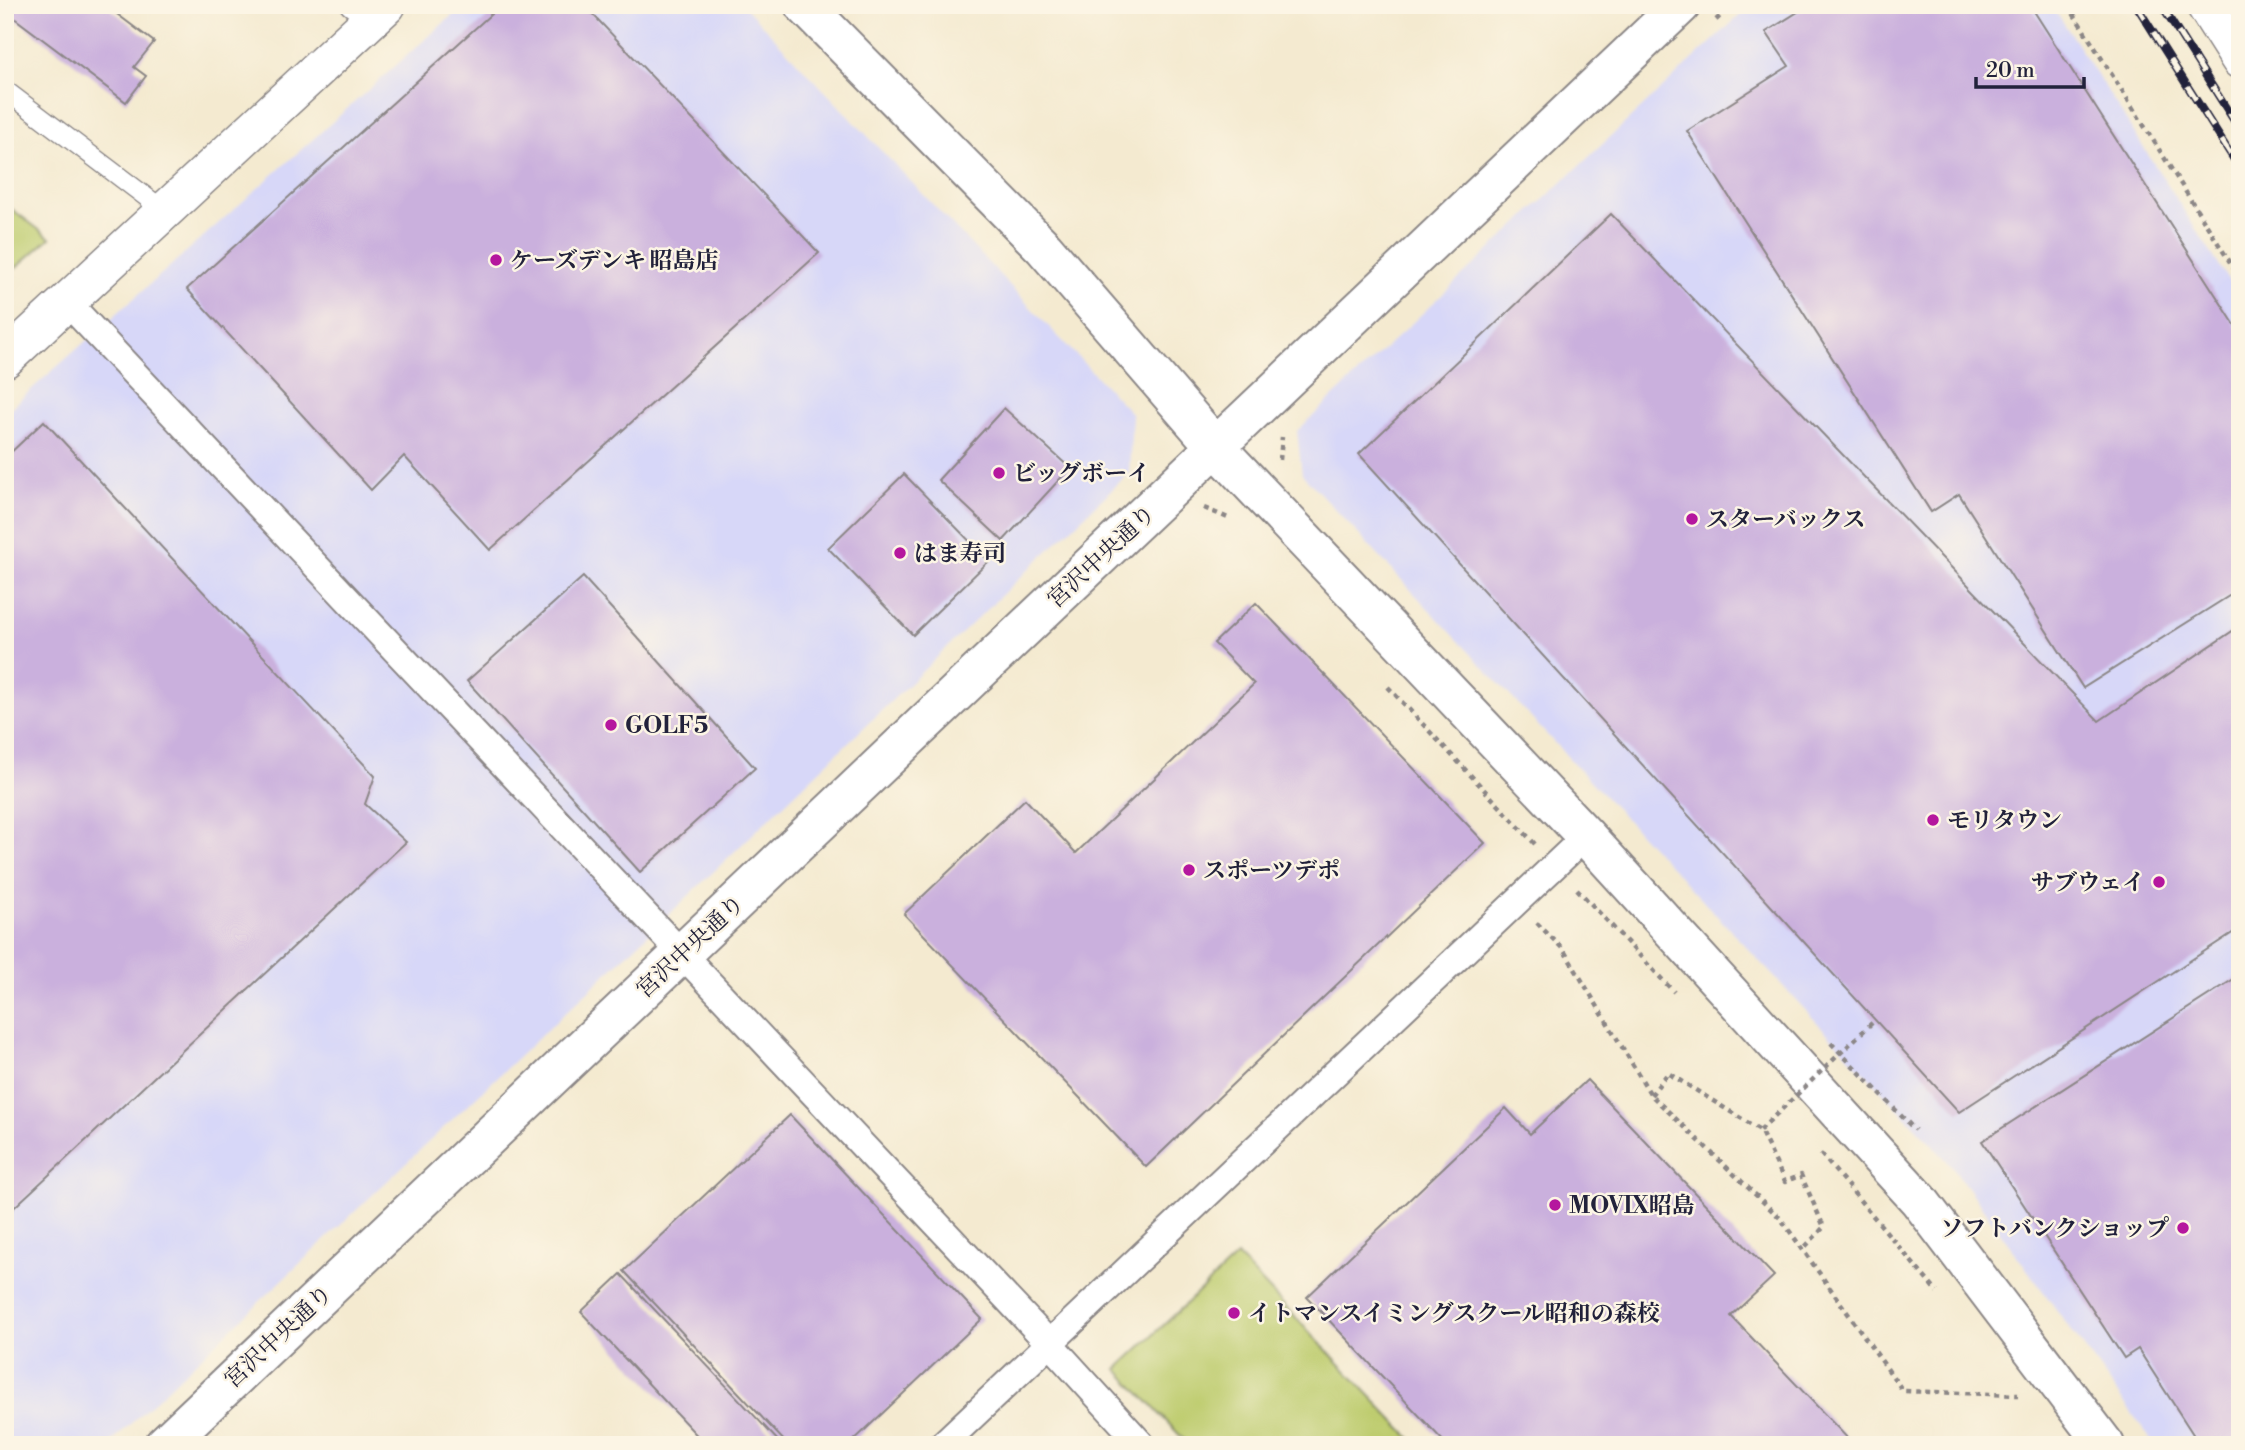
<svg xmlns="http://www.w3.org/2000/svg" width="2245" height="1450" font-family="'Libre Bodoni','Noto Serif JP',serif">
<rect width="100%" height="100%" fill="#fcf5e5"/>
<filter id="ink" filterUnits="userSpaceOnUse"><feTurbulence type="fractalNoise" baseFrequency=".0143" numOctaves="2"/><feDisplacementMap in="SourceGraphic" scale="14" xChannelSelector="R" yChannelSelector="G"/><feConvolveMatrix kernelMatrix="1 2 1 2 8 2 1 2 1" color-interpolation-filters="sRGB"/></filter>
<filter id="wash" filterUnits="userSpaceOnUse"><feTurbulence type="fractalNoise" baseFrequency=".00686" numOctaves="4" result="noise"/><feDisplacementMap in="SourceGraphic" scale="28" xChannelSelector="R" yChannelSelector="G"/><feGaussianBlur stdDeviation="1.57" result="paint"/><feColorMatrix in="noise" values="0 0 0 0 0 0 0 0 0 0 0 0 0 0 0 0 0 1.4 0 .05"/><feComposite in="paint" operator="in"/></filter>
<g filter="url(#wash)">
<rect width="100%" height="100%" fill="#f4ead0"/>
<g fill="#d7d7f8">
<path d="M464,5H743L1132,414L1129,473L657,926L108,1445H5V413Z"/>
<path d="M1751,5H2052L2240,298V1445H2155L1951,1165L1302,474L1297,431Z"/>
</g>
<g fill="#becc6e" stroke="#707754" stroke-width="2">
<path d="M5,204L50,238L5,277Z"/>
<path d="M1237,1256L1417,1445H1189L1117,1369Z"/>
</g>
<g id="blocks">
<g fill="#cab0dd">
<path d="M5,5H105L154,42L134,67L146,76L126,102L5,11Z"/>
<path d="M501,5H584L819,253L490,550L404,456L371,490L187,289Z"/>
<path d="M1809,5H2030L2240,333V589L2083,688L1959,494L1931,512L1687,131L1789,66L1766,32Z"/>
<path d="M2224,5H2240V10L2231,16Z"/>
<path d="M1611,214L2099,721L2240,626V928L1959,1112L1359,454Z"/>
<path d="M1004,408L1070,468L1003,541L938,480Z"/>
<path d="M44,421L375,776L365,804L406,842L5,1216V458Z"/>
<path d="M904,474L989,561L913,635L828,548Z"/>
<path d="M583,577L755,768L640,872L467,681Z"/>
<path d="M1256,603L1485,843L1146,1167L904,914L1025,799L1076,853L1254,684L1214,643Z"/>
<path d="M2240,975V1445H2200L2138,1349L2124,1358L1982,1141Z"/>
<path d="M1587,1080L1774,1276L1731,1316L1854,1445H1447L1307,1297L1506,1108L1530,1134Z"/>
<path d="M790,1115L982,1319L849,1445H788L624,1271Z"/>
<path d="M621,1274L782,1445H706L581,1312Z"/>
</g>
</g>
</g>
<g filter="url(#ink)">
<use href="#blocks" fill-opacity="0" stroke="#8b8686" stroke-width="2"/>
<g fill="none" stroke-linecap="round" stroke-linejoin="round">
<defs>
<g id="service">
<path d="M349,5L369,21"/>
<path d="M5,90L166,212"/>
</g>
<g id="pedestrian">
<path d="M67,302L1049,1343L1142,1445"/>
<path d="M942,1445L1586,836"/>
</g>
<g id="minor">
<path d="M2205,5L2240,60"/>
<path d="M5,359L387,5"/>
</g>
<g id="tertiary">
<path d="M804,5L1044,248L1216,447L1586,836L1919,1200L2105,1445"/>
<path d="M164,1445L1681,5"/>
</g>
</defs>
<use href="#service" stroke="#8b8686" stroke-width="21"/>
<use href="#pedestrian" stroke="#8b8686" stroke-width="30"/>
<use href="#minor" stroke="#8b8686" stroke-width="40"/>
<use href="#tertiary" stroke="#8b8686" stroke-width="42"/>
<g stroke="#8b8686" stroke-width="4.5" stroke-dasharray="5 5" stroke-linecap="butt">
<path d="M2068,5L2240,278"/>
<path d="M1716,20L1732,5"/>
<path d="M1280,460L1282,437"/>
<path d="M1204,508L1228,518"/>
<path d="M1388,687L1535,844"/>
<path d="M1577,889L1674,992"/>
<path d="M1537,923L1563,949L1651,1095L1781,1219L1903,1391L2018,1395"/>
<path d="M1831,1043L1915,1130"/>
<path d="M1651,1095L1668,1073L1760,1130L1785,1182L1801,1175L1824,1227L1803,1249"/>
<path d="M1821,1154L1937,1292"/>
</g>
<use href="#service" stroke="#fff" stroke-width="18"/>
<use href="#pedestrian" stroke="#fff" stroke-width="26"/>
<use href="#minor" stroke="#fff" stroke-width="37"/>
<use href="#tertiary" stroke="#fff" stroke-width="38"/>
<defs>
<g id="rail">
<path d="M2136,5L2240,169"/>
<path d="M2161,5L2240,130"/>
</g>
</defs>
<use href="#rail" stroke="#22223b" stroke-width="8"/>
<use href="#rail" stroke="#fcf5e5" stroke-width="5" stroke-dasharray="16" stroke-linecap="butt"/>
<path stroke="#8b8686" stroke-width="4.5" stroke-dasharray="5 5" stroke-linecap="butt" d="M1760,1130L1875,1020"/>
</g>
</g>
<g fill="#b5179e" stroke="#fcf5e5" stroke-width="2.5">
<circle cx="496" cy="260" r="7"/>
<circle cx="999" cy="473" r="7"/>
<circle cx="1692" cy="519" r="7"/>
<circle cx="900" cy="553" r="7"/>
<circle cx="611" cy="725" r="7"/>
<circle cx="1933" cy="820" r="7"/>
<circle cx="1189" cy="870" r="7"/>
<circle cx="2159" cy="882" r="7"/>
<circle cx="1555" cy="1205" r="7"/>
<circle cx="2183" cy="1228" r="7"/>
<circle cx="1234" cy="1313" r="7"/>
</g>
<g text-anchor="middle" stroke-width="5" stroke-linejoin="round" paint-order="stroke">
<g font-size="23" font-weight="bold" fill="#22223b" stroke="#fcf5e5" text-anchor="start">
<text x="510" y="268">ケーズデンキ 昭島店</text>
<text x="1013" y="481">ビッグボーイ</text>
<text x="1706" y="527">スターバックス</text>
<text x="914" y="561">はま寿司</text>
<text x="625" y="733">GOLF5</text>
<text x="1947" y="828">モリタウン</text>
<text x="1203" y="878">スポーツデポ</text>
<text x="2145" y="890" text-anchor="end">サブウェイ</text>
<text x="1569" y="1213">MOVIX昭島</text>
<text x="2169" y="1236" text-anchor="end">ソフトバンクショップ</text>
<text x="1248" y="1321">イトマンスイミングスクール昭和の森校</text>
</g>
<g font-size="23" fill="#22223b" stroke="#fcf5e5">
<text transform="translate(1101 556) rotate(-43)" y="8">宮沢中央通り</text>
<text transform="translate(690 946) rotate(-43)" y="8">宮沢中央通り</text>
<text transform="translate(278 1336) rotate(-43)" y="8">宮沢中央通り</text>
</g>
</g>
<rect width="2245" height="1450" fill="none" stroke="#fcf5e5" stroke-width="28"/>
<path d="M1976 77v10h108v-10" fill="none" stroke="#22223b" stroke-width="3.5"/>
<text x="1986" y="77" font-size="21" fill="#22223b" stroke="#fcf5e5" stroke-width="5" paint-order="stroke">20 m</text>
</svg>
